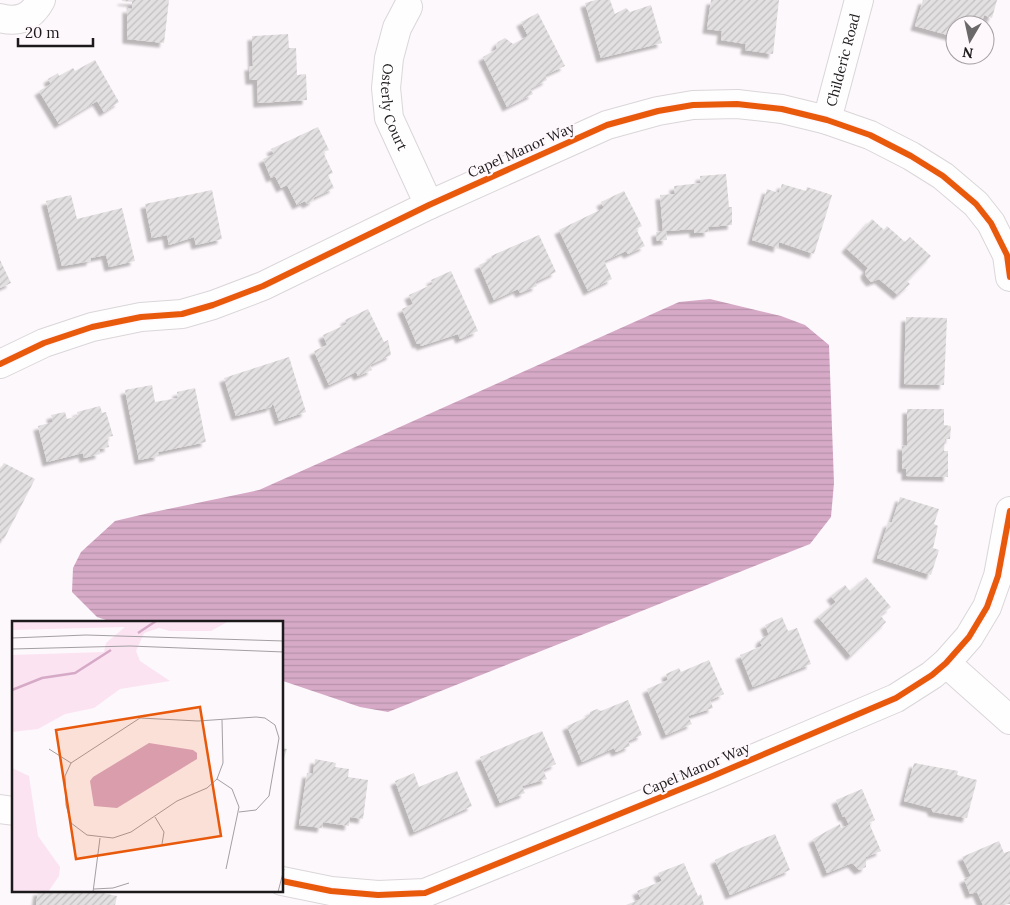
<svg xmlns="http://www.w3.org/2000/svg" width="1010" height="905" font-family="Lora,serif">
<defs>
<pattern id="water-rules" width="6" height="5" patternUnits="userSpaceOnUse" patternTransform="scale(1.25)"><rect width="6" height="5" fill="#d6aac7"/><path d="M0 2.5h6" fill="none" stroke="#b792aa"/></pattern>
<pattern id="building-hatch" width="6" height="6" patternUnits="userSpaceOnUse" patternTransform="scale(1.25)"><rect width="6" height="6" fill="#e3e0e2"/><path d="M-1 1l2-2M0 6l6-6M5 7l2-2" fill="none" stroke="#c2c0c1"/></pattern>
<filter id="shadow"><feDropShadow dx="-4.5" dy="4.5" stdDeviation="1" flood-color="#0004"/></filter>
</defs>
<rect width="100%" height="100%" fill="#fdf8fb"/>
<path fill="url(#water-rules)" d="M710,299L781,316L805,325L829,345L834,483L831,517L810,544L388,712L360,707L283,681L282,622H112L97,617L72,592L73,568L81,552L115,521L149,513L259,490L679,302Z"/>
<g fill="url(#building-hatch)" filter="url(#shadow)">
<path d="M122,0H169L164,43L127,39V8L132,9V2L122,1Z"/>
<path d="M596,0H610L615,14L626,8L630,12L651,5L662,43L601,58L585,3Z"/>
<path d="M711,0H779L773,54L745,50L746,44L721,40L722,31L707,29Z"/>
<path d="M923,0H997L992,18L984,15L981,25H955V37L915,26Z"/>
<path d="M538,13L565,66L545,75L547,80L530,89L533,94L507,107L483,57L497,49L496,46L498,42L505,38L513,44L528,36L521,22Z"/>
<path d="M288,34L289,48H296L297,75L306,74L307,100L258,103L257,80H250L249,66H253L252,36Z"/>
<path d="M95,60L119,102L104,112L97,101L59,124L39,91L51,84L48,79L58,73L59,76L73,68L75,71Z"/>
<path d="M318,127L329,150L323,152L333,173L328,175L334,188L313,198L314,200L307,204L305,201L297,205L287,185L281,188L275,176L271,178L263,159L274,154L271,149Z"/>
<path d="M726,174L729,207H732V225L708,227L709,232L694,233V229L666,231L667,240L657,241L656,232L663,231L660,195L675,194L674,186L701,183L700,176Z"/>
<path d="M782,184L806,191L807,187L832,195L814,254L779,242L778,248L752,240L767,189L779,193Z"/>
<path d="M212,190L222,239L196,245L194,237L169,245L167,235L152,238L145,204Z"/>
<path d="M624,191L642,226L636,229L645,246L628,254L626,251L604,261L612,279L588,291L559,230L604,208L601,202Z"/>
<path d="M71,195L77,219L122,208L135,261L109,267L106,255L91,258V261L62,266L46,201Z"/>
<path d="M872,219L884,230L887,226L905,242L910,237L931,256L907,281L910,284L898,295L879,279L871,282L866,276L865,272L868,268L846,248Z"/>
<path d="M539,235L556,272L535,282L537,286L520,293L518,289L494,300L479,265L492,259L491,256Z"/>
<path d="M0,260L11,283L0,288Z"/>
<path d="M451,271L478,331L460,339L458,334L421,346L420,343L417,344L402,309L413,304L409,295L433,284L431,280Z"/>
<path d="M368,309L384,342L388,340L391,355L370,365L372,370L358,376L356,372L329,385L314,351L327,345L323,335L347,324L345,320Z"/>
<path d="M906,317L947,318L944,385L904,384Z"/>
<path d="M289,357L306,412L279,421L273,403L271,407L236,416L224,378Z"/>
<path d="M152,385L155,402L178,398L177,392L195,388L206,442L158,452L159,456L139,460L125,390Z"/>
<path d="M100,406L102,413L106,412L113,436L107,437L109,447L99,449L100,454L84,458L83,453L47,462L38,426L53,422L51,415L65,412L67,419L78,416L77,412Z"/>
<path d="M907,409H944V425L951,426L950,439H945L944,451H948V477L906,476V469L902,468V445L907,446Z"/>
<path d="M4,463L35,479L4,539L0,538V469Z"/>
<path d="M900,497L939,509L934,524L938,526L933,548L939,550L931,575L877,558L888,523L892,522Z"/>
<path d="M866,577L891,607L880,615L886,622L851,656L818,617L836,602L831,596L845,585L850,591Z"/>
<path d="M782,617L788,631L797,628L811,664L753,687L740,655L762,646L760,642L762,638L769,635L765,625Z"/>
<path d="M709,660L724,694L710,700L713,708L688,716L692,724L666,735L647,689L668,680L666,674L679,668L681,672Z"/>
<path d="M628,700L642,735L628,741L630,746L616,752L614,748L582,762L567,726L589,716L590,712L597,709L601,711Z"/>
<path d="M542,731L556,764L543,770L547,779L522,786L525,793L500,803L480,757Z"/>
<path d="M282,748L287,749L283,761H282Z"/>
<path d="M315,759L336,763L335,767L349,769L348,777L368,780L363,819L350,817L349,826L323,822L322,828L299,825L307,773L313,774Z"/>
<path d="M914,763L958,771L957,775L977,780L967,818L933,812L931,808L904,801Z"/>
<path d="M457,771L472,806L414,832L395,781L414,773L419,787Z"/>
<path d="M862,789L875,820L869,823L881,851L866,857V867L859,870L852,863L827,873L813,839L840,824L841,828L849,825L845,816L843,817L836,800Z"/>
<path d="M775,834L790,870L730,895L715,860L738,849Z"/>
<path d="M999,841L1004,853L1010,851V904L983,905L977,892L970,894L964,879L971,876L962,857Z"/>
<path d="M684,863L698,896L701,894L704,905H626L641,899L637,891L662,881L658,873Z"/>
<path d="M38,891H93L117,896L115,905H36Z"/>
</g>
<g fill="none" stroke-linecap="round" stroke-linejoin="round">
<defs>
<g id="minor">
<path id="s1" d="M408,7L397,28L389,58L386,88L389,118L429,205"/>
<path d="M0,18C19,23 32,17 41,0"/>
<path id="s2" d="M827,120L859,0"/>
<path d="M0,364L44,343L92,327L141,317L182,314L213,305L263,286L429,205L607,125L658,111L693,105L737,104L782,109L827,120L870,135L911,156L943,176L976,204L991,223L1007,255L1010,277"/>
<path d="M946,663L1010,720"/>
<path d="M0,809L14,811"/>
<path d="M282,881L331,891L378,895L425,893L708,778L896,698L932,675L946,663L969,637L987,607L998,576L1010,511"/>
</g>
</defs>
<use href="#minor" stroke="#dad6d9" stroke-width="30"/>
<use href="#minor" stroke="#fffefe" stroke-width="28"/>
<defs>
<g id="cycleway">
<path d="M0,364L44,343L92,327L141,317L182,314L213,305L263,286L429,205L607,125L658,111L693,105L737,104L782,109L827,120L870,135L911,156L943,176L976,204L991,223L1007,255L1010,277"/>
<path d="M282,881L331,891L378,895L425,893L708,778L896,698L932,675L946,663L969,637L987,607L998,576L1010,511"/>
</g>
</defs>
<use href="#cycleway" stroke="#fef7fb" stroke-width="9"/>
<use href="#cycleway" stroke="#e8590c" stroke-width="6"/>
</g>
<g text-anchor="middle" stroke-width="4.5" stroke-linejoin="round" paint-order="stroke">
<g font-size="14" fill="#1d1a1c" stroke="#fef7fb">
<text dy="5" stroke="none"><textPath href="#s2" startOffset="62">Childeric Road</textPath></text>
<text dy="5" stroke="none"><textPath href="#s1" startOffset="105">Osterly Court</textPath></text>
<text transform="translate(521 150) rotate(-24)" y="5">Capel Manor Way</text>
<text transform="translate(696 769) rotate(-23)" y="5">Capel Manor Way</text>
</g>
</g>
<g transform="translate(12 621)">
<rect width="271" height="271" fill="#fdf8fb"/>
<path d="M0,0H217L199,10H158L147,7L132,12L124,30L128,40L158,60L108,68L82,87L53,93L26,108L0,111V34L92,31L94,22L113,6L0,9ZM0,147L17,155L26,215L48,246L47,255L36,271H0Z" fill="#fbe3f2"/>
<path d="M137,122L181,129L185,132V138L105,187L82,185L78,160L81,156Z" fill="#d6aac7"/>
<path fill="none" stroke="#d6aac7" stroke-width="2.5" d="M126,12L144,0M0,69L30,57L63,52L99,29"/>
<path fill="none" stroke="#a39fa2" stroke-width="1" d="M0,17L74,14L272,20M0,28L118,25L272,31M210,99L211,142L205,158L195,167L165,180L119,211L101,217L75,214L59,202L54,184L53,155L59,142L128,97L186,100L244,96L253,97L263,104L267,117L257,175L244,189L227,191M37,128L59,142M205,158L220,168L227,186L214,248M143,196L152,211L150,223M82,268L101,267L117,262M81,271L88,217M266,271L272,248"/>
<path fill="#e8590c" fill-opacity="0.15" stroke="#e8590c" stroke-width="2.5" d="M188,86L209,215L64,238L44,109Z"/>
<rect width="271" height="271" fill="none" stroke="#1d1a1c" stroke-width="2.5"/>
</g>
<g transform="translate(970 40) rotate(189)"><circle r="24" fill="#fef7fb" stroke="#a49fa2"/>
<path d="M0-4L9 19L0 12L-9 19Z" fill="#6b686a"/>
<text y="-8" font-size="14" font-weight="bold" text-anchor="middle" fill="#1d1a1c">N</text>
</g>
<path d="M18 38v8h75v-8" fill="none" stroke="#1d1a1c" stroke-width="2.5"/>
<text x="25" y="38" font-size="15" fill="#1d1a1c" stroke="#fef7fb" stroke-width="4" paint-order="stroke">20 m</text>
</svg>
